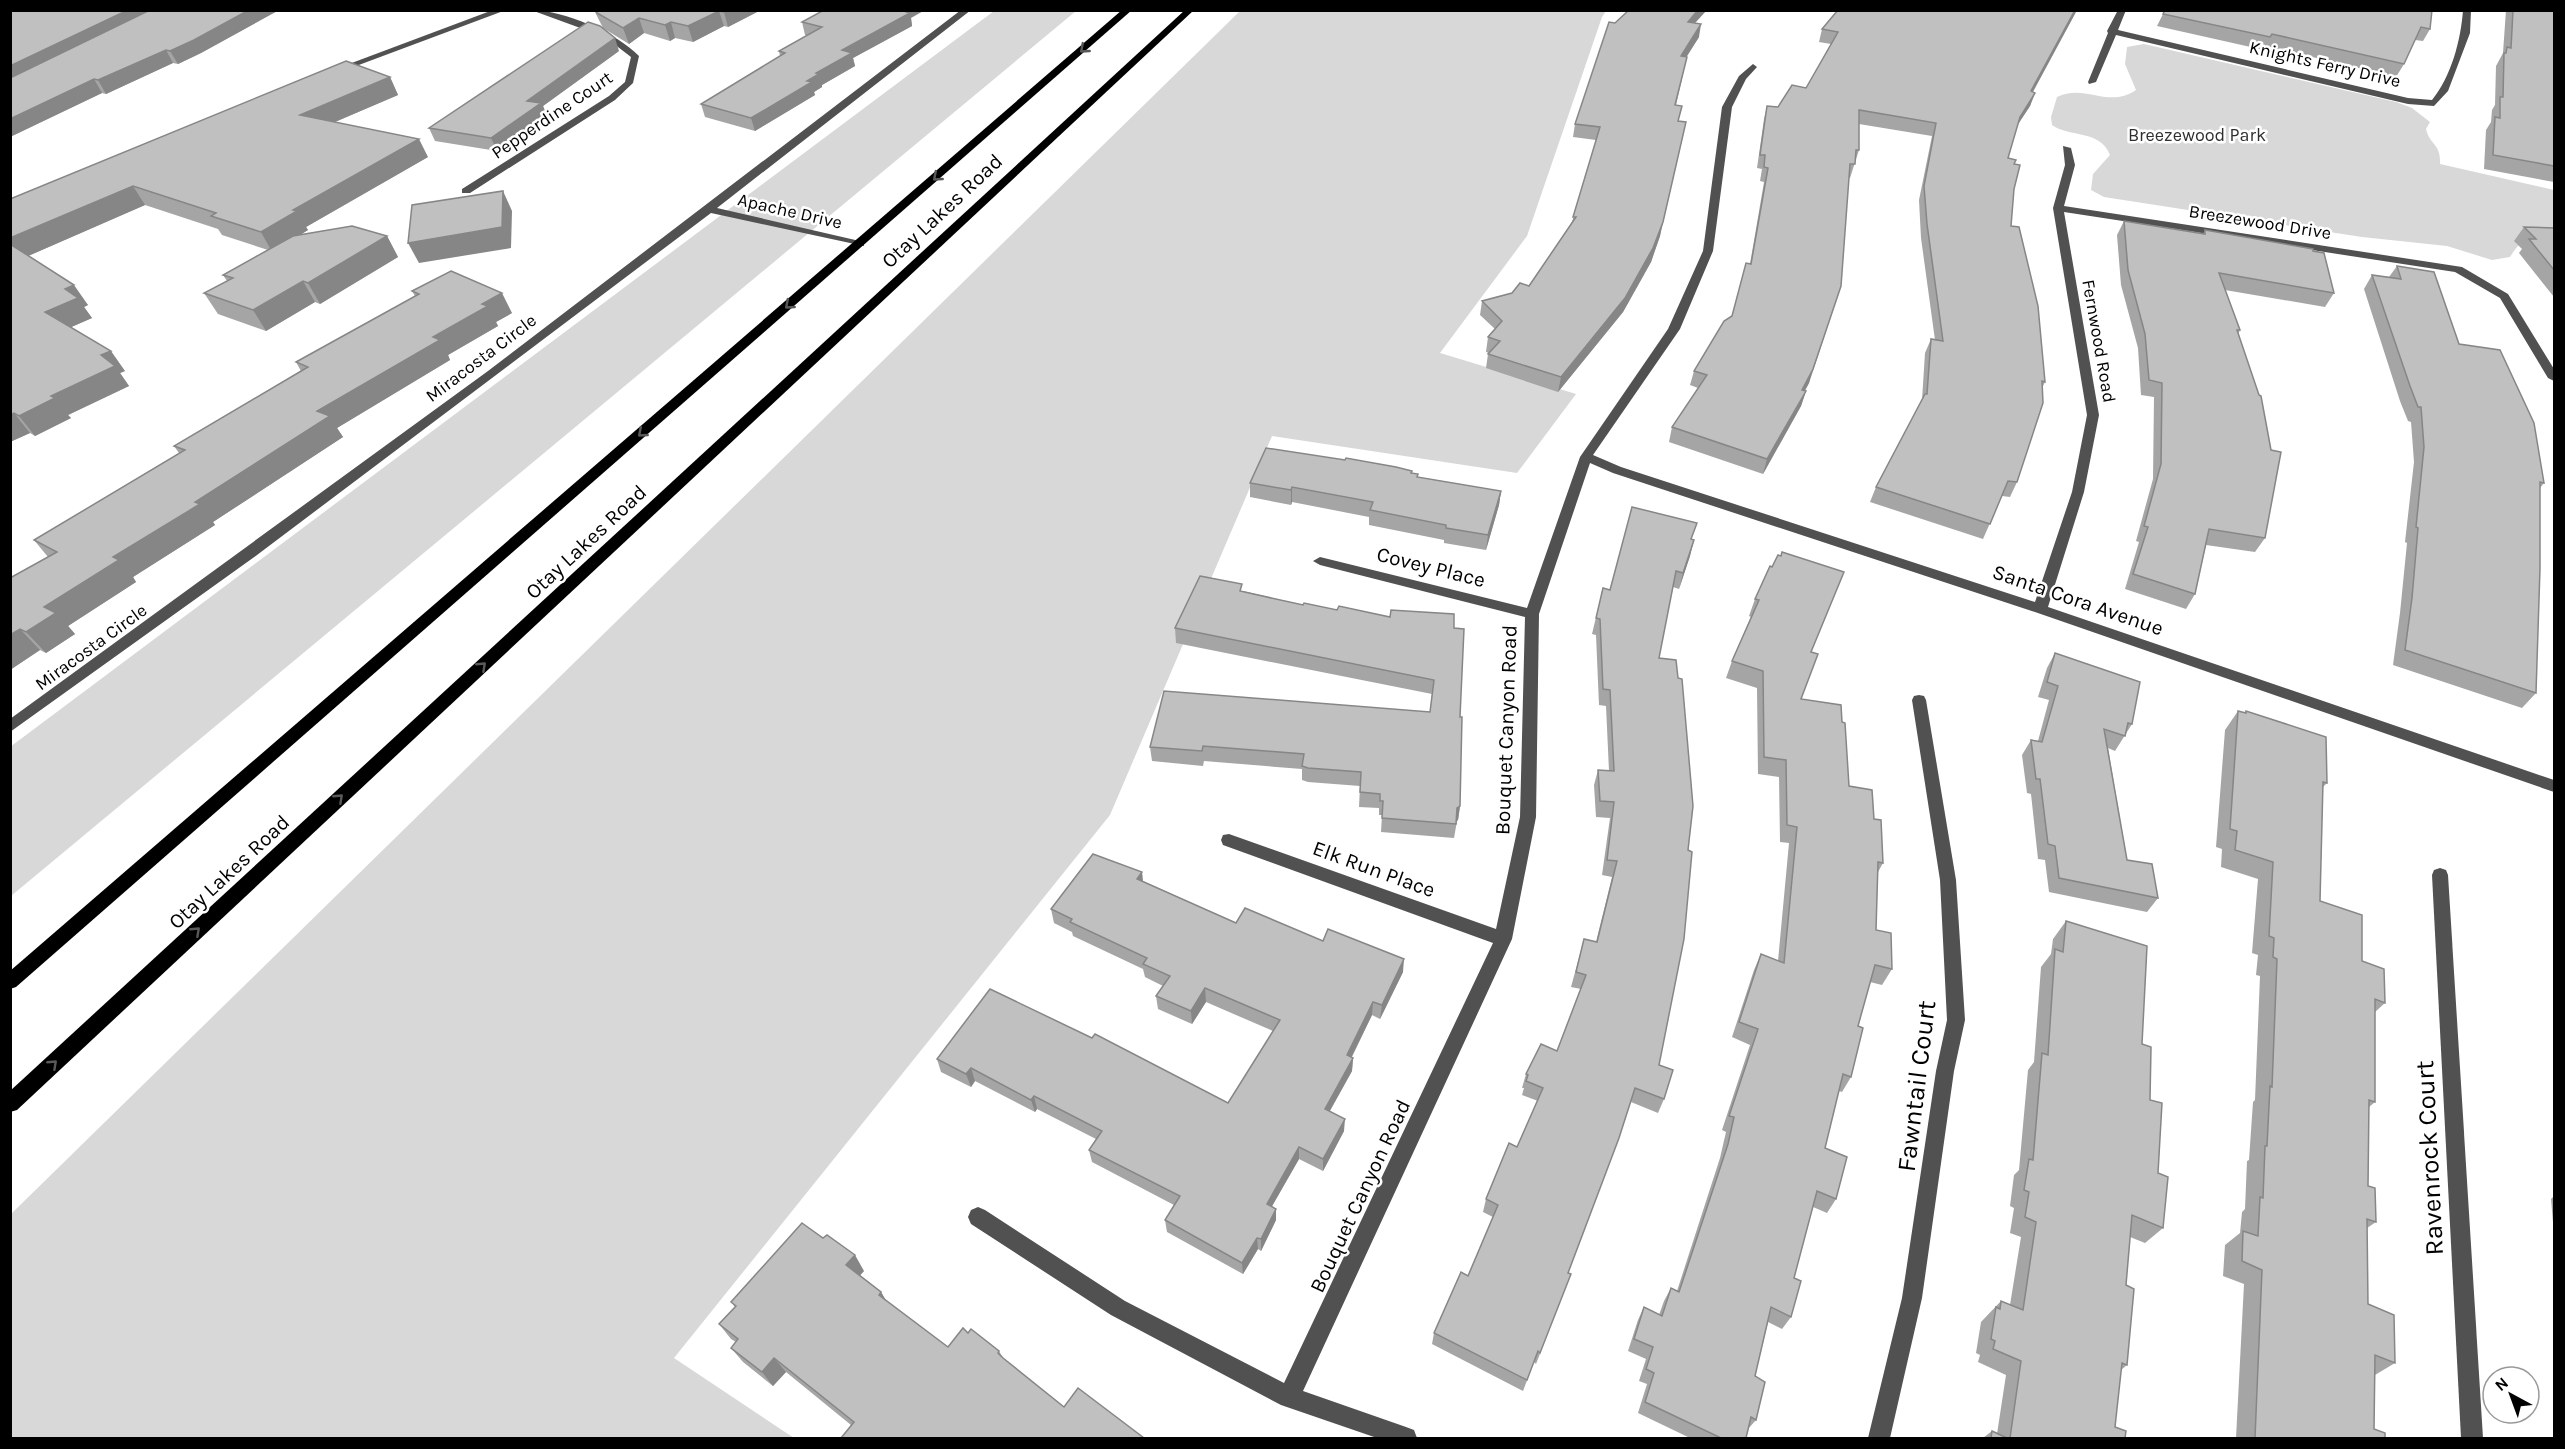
<svg xmlns="http://www.w3.org/2000/svg" width="2565" height="1449" font-family="Karla,sans-serif">
<rect width="100%" height="100%" fill="#fff"/>
<g fill="#d8d8d8">
<path d="M994,11H1076L11,896L10,747Z"/>
<path d="M1240,11H1606L1602,17L1527,236L1440,353L1576,394L1517,473L1272,436L1110,815L674,1358L794,1438H11V1214Z"/>
<path d="M2144,44L2396,102L2412,108L2430,122L2426,129C2430,146 2441,143 2440,164L2554,190V229C2536,225 2519,242 2510,257L2492,260L2447,246L2362,237L2104,197L2091,190L2093,174L2110,155C2100,129 2070,138 2052,125L2051,117L2057,97C2085,83 2108,109 2136,90L2125,64L2127,47Z"/>
</g>
<g fill="none" stroke-linecap="round" stroke-linejoin="round">
<g fill="#515151" fill-rule="evenodd">
<path d="M493,10H506L340,72L333,70Z"/>
<path d="M531,10C563,10 617,33 639,56L633,83L615,100L470,193H462V189L609,96L625,82L631,57L605,37Z"/>
<path d="M961,10H971L717,208L864,242V246L711,213L257,555L10,732V719L488,371Z"/>
<path d="M2118,10H2126L2118,30L2408,98L2432,100C2451,77 2461,40 2463,10H2471L2470,33L2448,91L2434,106L2408,104L2116,35L2096,82L2089,84L2088,82L2108,33L2107,31Z"/>
<path d="M1753,64L1757,67L1746,79L1732,107L1713,251L1680,329L1593,455L1621,467L2035,602L2072,492L2087,415L2053,208L2065,165L2063,146L2071,148L2075,165L2064,206L2462,267L2508,294L2554,369V381L2548,378L2500,298L2455,272L2064,212L2099,415L2084,492L2048,607L2554,780V792L2035,612L1613,473L1590,463L1539,614L1536,817L1512,939L1303,1391L1406,1427L1414,1430L1417,1438H1377L1281,1405L1111,1315L971,1224L968,1217L971,1210L978,1207L985,1210L1125,1301L1284,1383L1493,943L1223,845L1221,840L1223,835L1229,834L1496,929L1520,817L1525,617L1320,565L1313,561L1320,557L1527,608L1580,457L1668,329L1703,251L1722,107L1739,76Z"/>
<path d="M1919,695L1924,696L1926,700L1956,880L1965,1020L1954,1071L1922,1298L1890,1438H1868L1902,1298L1936,1071L1947,1020L1940,880L1912,700L1914,696Z"/>
<path d="M2440,868L2446,870L2448,875L2483,1438H2461L2432,875L2434,870Z"/>
</g>
<g fill="#000" fill-rule="evenodd">
<path d="M1122,10H1132L16,987L10,989V971Z"/>
<path d="M1185,10H1194L17,1110L10,1112V1091Z"/>
</g>
</g>
<g fill="#a5a5a5">
<path d="M10,10H279L201,53L178,64L173,63L106,94L102,93L10,137Z"/>
<path d="M594,10H761L728,27L724,26L693,42L675,38L670,41L644,33L629,44L603,28Z"/>
<path d="M1838,10H2077L2033,92L2035,93L2030,106L2017,126L2008,158L2014,164L2011,226L2045,382L2042,388L2017,482L2010,497L2002,496L1983,539L1870,502L1876,487L1922,400L1925,353L1931,339L1935,340L1921,238L1919,200L1932,136L1859,124V150L1850,178H1849L1809,383L1805,391H1806L1801,406L1763,474L1669,442L1672,427L1698,388L1690,385L1694,371L1732,316L1750,264L1764,182L1760,181L1762,169L1757,168L1764,119L1767,106L1778,107L1806,88L1831,44L1819,42L1822,29Z"/>
<path d="M2432,10L2430,29L2423,41L2415,40L2404,64L2396,77L2266,46L2264,50L2157,26L2163,14Z"/>
<path d="M2506,10H2554V182L2484,169L2486,130L2491,122L2492,110L2495,105L2496,66L2503,53Z"/>
<path d="M911,18L912,26L853,58L855,66L822,85V87L814,92L815,95L755,131L705,117L701,104L780,56L779,51L807,35H805L802,22Z"/>
<path d="M1615,23H1696L1699,37L1686,57H1687L1684,70L1676,105L1678,121L1660,236L1651,262L1623,312L1558,392L1486,368L1488,354L1489,353L1486,352L1488,337L1495,329L1480,315L1482,301L1512,293L1529,286L1572,222L1596,140L1573,137L1575,124Z"/>
<path d="M619,51L543,106L547,116L497,151L435,141L429,128Z"/>
<path d="M390,77L398,95L335,122L428,157L306,227L308,230L300,235L387,236L398,257L320,304L315,302L266,331L218,314L204,293L227,281L223,275L268,250L222,235L218,229L145,205L28,256L88,305L84,307L92,318L71,327L125,371L120,373L129,386L68,415L71,418L35,436L30,433L10,442V199Z"/>
<path d="M2124,221L2203,234L2205,230L2313,251L2334,293L2325,307L2225,290L2240,330L2238,334L2265,538L2255,552L2206,545L2195,594L2186,609L2125,589L2139,542L2136,541L2153,479L2154,397L2141,395L2138,348L2121,285L2117,235Z"/>
<path d="M2524,227L2554,228V297L2519,253L2522,249L2514,241Z"/>
<path d="M2397,266L2459,344L2544,483L2540,488L2536,693L2522,708L2393,665L2400,613L2407,543L2405,542L2414,462L2411,422L2408,421L2400,401L2364,289L2372,275L2389,277Z"/>
<path d="M412,291L512,313L496,322L498,326L448,355L450,360L337,428L343,437L213,522L215,525L133,577L136,582L68,626L75,634L46,653L40,650L10,670V578L48,557L34,540L179,453L174,446L301,371L296,362L415,296Z"/>
<path d="M1412,471V473L1418,477L1501,491L1499,505L1486,550L1444,543V540L1369,525V517L1292,502L1291,505L1250,497V483Z"/>
<path d="M1692,540L1690,556L1679,589L1673,587L1659,658V1065L1664,1099L1658,1113L1631,1102L1568,1273L1571,1274L1536,1364L1534,1362L1523,1391L1432,1344L1434,1333L1468,1276L1493,1217L1483,1212L1486,1199L1517,1147L1538,1101L1522,1095L1524,1088H1522L1526,1074L1557,1051L1581,989L1571,987L1584,939L1596,942L1612,877L1602,875L1610,818L1596,817L1594,785L1598,770L1609,771L1606,706L1599,705L1596,635L1592,634L1603,588L1610,590Z"/>
<path d="M1770,566L1811,652L1801,699L1842,722L1849,786L1874,819L1883,863L1878,872L1876,930L1892,969L1882,985L1870,982L1858,1026L1851,1077L1842,1092L1839,1091L1825,1148L1836,1199L1827,1213L1813,1207L1794,1278L1791,1317L1782,1329L1768,1322L1755,1376L1756,1420L1748,1429L1746,1438H1690L1638,1413L1647,1384L1639,1381L1646,1359L1628,1351L1638,1320L1644,1307L1659,1315L1664,1301L1671,1288L1677,1291L1720,1158L1726,1132L1722,1130L1750,1045L1732,1037L1754,970L1761,954L1778,961L1789,843L1780,842L1779,777L1758,774L1757,688L1726,678L1732,661L1751,617L1749,616L1755,599Z"/>
<path d="M1243,591L1303,605L1454,628L1460,717V806L1458,820L1457,821L1454,838L1381,832L1382,815H1379V808L1359,807L1360,786L1308,782L1302,780V769L1204,761L1203,766L1152,761L1150,747L1430,712L1432,694L1176,643L1175,628Z"/>
<path d="M2055,653L2132,724L2115,751L2108,748L2127,860L2158,898L2147,912L2049,892L2045,860L2038,859L2031,794L2027,793L2022,755L2031,740L2038,741L2049,700L2038,697L2047,668Z"/>
<path d="M2238,711L2244,713L2246,711L2327,783L2323,787L2320,901L2362,961L2385,1003L2375,1012V1102L2369,1107L2368,1186L2376,1222L2367,1228L2368,1304L2395,1363L2375,1375L2374,1429L2385,1438H2236L2244,1284L2223,1276L2225,1245L2240,1233L2242,1212L2245,1209L2247,1161L2249,1160L2253,1102L2255,1100L2260,976L2256,975L2258,955L2252,953L2258,879L2221,867L2222,849L2216,847L2225,730Z"/>
<path d="M1142,872L1143,881L1236,923L1323,941L1403,972L1380,1019L1372,1015L1352,1057L1353,1058L1352,1071L1330,1111L1344,1131L1323,1171L1299,1159L1272,1206L1276,1220L1261,1251L1258,1249L1243,1274L1167,1232L1165,1220L1174,1205L1092,1162L1089,1150L1096,1139L1037,1109L1035,1112L975,1081L971,1087L941,1072L937,1059L1228,1103L1273,1031L1206,1002L1192,1024L1158,1009L1156,996L1163,986L1145,977L1143,969L1073,936L1072,932L1054,923L1051,909Z"/>
<path d="M2066,921L2142,1044L2150,1100L2158,1173L2163,1228L2145,1243L2130,1237L2126,1285L2127,1365L2121,1370L2115,1427L2125,1438H1983L1992,1431L1997,1434L2006,1375L1978,1362L1980,1355L1976,1353L1981,1322L2001,1301L2010,1305L2021,1237L2010,1233L2014,1208L2010,1206L2014,1175L2019,1170L2028,1070L2034,1062L2041,967L2051,954L2053,939Z"/>
<path d="M2554,1196V1234L2551,1199Z"/>
<path d="M864,1271L860,1275L881,1292L886,1301L948,1347L968,1333L999,1351L1003,1358L1064,1407L1144,1438L851,1425L786,1372L773,1386L743,1362L731,1348L736,1342L731,1339L719,1324L735,1307L731,1302Z"/>
</g>
<g fill="#868686">
<path d="M128,10H161L10,83V66Z"/>
<path d="M249,10H279L201,53L178,64L170,51Z"/>
<path d="M727,10H761L728,27L724,12Z"/>
<path d="M900,10H925L911,18L912,26L853,58L855,66L822,85V87L814,92L815,95L755,131L751,118L816,73L842,50Z"/>
<path d="M1698,10H1707L1685,34L1688,22Z"/>
<path d="M2075,10H2077L2026,104L2031,91Z"/>
<path d="M719,11L724,26L693,42L688,26Z"/>
<path d="M639,18L644,33L629,44L623,28Z"/>
<path d="M671,22L675,38L670,41L665,25Z"/>
<path d="M1701,24L1699,37L1679,69L1681,56Z"/>
<path d="M615,38L619,51L543,106L547,116L497,151L491,138L527,101Z"/>
<path d="M166,50L173,63L106,94L98,80Z"/>
<path d="M390,77L398,95L309,133L300,115Z"/>
<path d="M94,79L102,93L10,137V119Z"/>
<path d="M2035,93L2030,106L2014,130L2020,117Z"/>
<path d="M1686,122L1660,236L1651,262L1623,312L1558,392L1561,377Z"/>
<path d="M419,139L428,157L306,227L308,230L272,252L261,232L293,210Z"/>
<path d="M133,186L145,205L19,260L10,249V238Z"/>
<path d="M503,191L512,211L511,248L419,263L408,243Z"/>
<path d="M387,236L398,257L320,304L308,283Z"/>
<path d="M303,281L315,302L266,331L253,310Z"/>
<path d="M74,285L88,305L84,307L92,318L60,332L45,312L65,289Z"/>
<path d="M1841,286L1809,383L1797,404L1802,390Z"/>
<path d="M502,293L512,313L496,322L498,326L448,355L450,360L337,428L343,437L213,522L215,525L133,577L136,582L68,626L75,634L46,653L26,632L44,607L113,557L195,502L317,411L433,337L482,304Z"/>
<path d="M111,351L125,371L120,373L129,386L68,415L71,418L35,436L19,416L51,396L101,355Z"/>
<path d="M1806,391L1801,406L1763,474L1767,459Z"/>
<path d="M14,413L30,433L10,442V415Z"/>
<path d="M1292,487V502L1291,505V490Z"/>
<path d="M1501,491L1499,505L1486,550L1488,535Z"/>
<path d="M1694,540L1690,556L1679,589L1683,573Z"/>
<path d="M20,629L40,650L10,670V635Z"/>
<path d="M1460,806L1458,820L1455,822L1457,808Z"/>
<path d="M1142,872L1143,886L1137,879Z"/>
<path d="M1404,959L1403,972L1380,1019L1382,1005Z"/>
<path d="M1205,988L1206,1002L1192,1024L1191,1011Z"/>
<path d="M1373,1002L1372,1015L1346,1068L1347,1055Z"/>
<path d="M1353,1058L1352,1071L1324,1121L1325,1109Z"/>
<path d="M971,1068L975,1081L971,1087L966,1074Z"/>
<path d="M1034,1096L1037,1109L1035,1112L1031,1100Z"/>
<path d="M1345,1119L1344,1131L1323,1171V1159Z"/>
<path d="M1299,1147V1159L1267,1215V1204Z"/>
<path d="M1276,1209V1220L1261,1251V1239Z"/>
<path d="M1257,1238L1258,1249L1243,1274L1242,1263Z"/>
<path d="M855,1255L864,1271L855,1281L846,1265Z"/>
<path d="M881,1292L890,1307L879,1295Z"/>
<path d="M774,1358L786,1372L773,1386L762,1372Z"/>
</g>
<g fill="#c0c0c0" stroke="#868686" stroke-width="1.5">
<path d="M10,10H128L10,66Z"/>
<path d="M150,10H249L194,40L170,51L166,50L98,80L94,79L10,119V78Z"/>
<path d="M596,10H727L724,12L719,11L688,26L671,22L665,25L639,18L623,28L597,13Z"/>
<path d="M824,10H900L910,13L842,50L852,53L816,73L819,74L807,81L812,82L751,118L701,104L785,53L779,51L822,27L802,22Z"/>
<path d="M1629,10H1698L1688,22L1701,24L1681,56L1687,57L1675,105L1682,106L1678,121L1686,122L1663,222L1653,248L1625,298L1561,377L1488,354L1500,341L1488,337L1502,321L1482,301L1512,293L1520,283L1529,286L1576,217H1573L1600,127L1575,124L1609,22L1615,23Z"/>
<path d="M1838,10H2075L2031,91L2035,93L2020,117L2008,158L2016,160L2014,164L2020,165L2014,189L2011,226L2019,227L2038,306L2045,382L2042,381L2043,403L2017,482L2008,481L1990,524L1876,487L1925,394H1927L1931,339L1943,341L1927,224L1924,186L1936,123L1859,110V150H1856L1855,164H1850L1841,286L1813,369L1802,390L1806,391L1767,459L1672,427L1707,375L1694,371L1724,321L1732,316L1746,263L1751,264L1768,168L1764,167L1765,155H1760L1767,106L1778,107L1792,85L1806,88L1838,32L1822,29Z"/>
<path d="M2165,10H2432L2430,29L2421,27L2404,64L2272,34L2270,37L2163,14Z"/>
<path d="M2513,10H2554V166L2493,155L2495,117L2500,118V97H2503L2504,53H2506L2507,47L2511,48Z"/>
<path d="M588,22L600,26L615,38L527,101L541,103L491,138L429,128Z"/>
<path d="M346,61L390,77L300,115L419,139L293,210L297,211L261,232L211,216L216,213L133,186L10,238V199Z"/>
<path d="M503,191L502,227L408,243L412,205Z"/>
<path d="M2124,221L2205,234V230L2313,249V251L2324,253L2334,293L2219,273L2240,330H2237L2259,395L2261,396L2271,450L2281,452L2265,538L2209,529L2195,594L2133,574L2148,527L2144,526L2161,464L2162,383L2149,380L2145,334L2128,270Z"/>
<path d="M352,226L387,236L308,283L303,281L253,310L204,293L233,278L223,275L293,236Z"/>
<path d="M2524,227L2554,228V270L2529,239H2536Z"/>
<path d="M10,244L74,285L65,289L78,298L45,312L111,351L101,355L115,366L51,396L55,398L19,416L14,413L10,415Z"/>
<path d="M2397,266L2434,272L2459,344L2500,350L2534,423L2544,483L2540,482V568L2536,693L2405,650L2412,598L2418,528L2416,527L2424,447L2421,407H2418L2410,386L2372,275L2401,279Z"/>
<path d="M451,271L502,293L482,304L488,306L433,337L440,340L317,411L330,416L195,502L200,504L113,557L119,560L44,607L56,613L26,632L20,629L10,635V578L57,552L34,540L185,450L174,446L308,367L296,362L419,294L412,291Z"/>
<path d="M1266,448L1345,460L1346,458L1396,467L1412,471L1411,473L1418,474L1417,477L1501,491L1488,535L1446,528V525L1370,510L1373,502L1292,487L1291,490L1250,483Z"/>
<path d="M1632,507L1697,523L1691,539L1694,540L1683,573L1676,571L1659,658L1676,660L1678,678L1682,679L1693,806L1688,850L1692,852L1684,939L1659,1065L1673,1070L1664,1099L1635,1088L1619,1138L1568,1273L1571,1274L1540,1353L1538,1351L1527,1380L1434,1333L1461,1272L1468,1276L1498,1205L1486,1199L1509,1143L1517,1147L1543,1088L1526,1081L1528,1075L1526,1074L1541,1044L1557,1051L1586,975L1576,972L1584,939L1597,942L1617,861L1607,860L1614,802L1600,801L1598,770L1614,771L1610,690L1603,689L1600,619L1596,618L1603,588L1610,590Z"/>
<path d="M1782,552L1844,572L1811,652L1818,654L1801,699L1841,705L1842,722L1845,723L1849,786L1872,790L1874,819L1881,820L1883,863L1878,862L1876,930L1891,933L1892,969L1875,965L1858,1026L1863,1028L1851,1077L1843,1074L1825,1148L1847,1157L1836,1199L1817,1191L1794,1278L1801,1281L1791,1317L1771,1307L1755,1376L1765,1382L1756,1420L1751,1417L1746,1438H1721L1645,1402L1654,1373L1646,1369L1653,1347L1634,1339L1644,1307L1662,1316L1671,1288L1679,1292L1728,1144L1734,1117L1729,1116L1758,1029L1739,1022L1761,954L1784,963L1797,827L1787,825L1786,760L1764,757L1763,671L1732,661L1759,600L1755,599L1770,566L1772,567L1778,555L1781,556Z"/>
<path d="M1200,576L1242,584L1240,591L1303,605L1304,603L1337,610L1339,606L1390,617L1391,610L1454,614V628L1464,629L1460,717H1462L1460,806L1457,808L1456,824L1382,818L1383,801H1380V794L1360,792L1361,772L1308,768L1302,766L1304,754L1203,746L1202,751L1150,747L1164,691L1430,712L1434,680L1175,628Z"/>
<path d="M2055,653L2140,682L2132,724L2128,723L2125,736L2104,729L2127,860L2152,864L2158,898L2059,878L2055,846L2048,844L2040,779H2036L2031,740L2042,742L2058,686L2047,682Z"/>
<path d="M2238,711L2246,713V711L2326,737L2327,783L2323,782L2320,901L2362,915V961L2384,969L2385,1003L2375,999V1102L2369,1100L2368,1186L2375,1188L2376,1222L2367,1219L2368,1304L2394,1315L2395,1363L2375,1355L2374,1429L2385,1433V1438H2255L2262,1270L2242,1261L2243,1231L2258,1236L2260,1197L2263,1198L2265,1146H2267L2270,1086L2272,1087L2277,959L2273,957L2274,938L2269,936L2273,862L2235,850L2237,831L2230,829Z"/>
<path d="M1093,854L1142,872L1137,879L1236,923L1245,908L1323,941L1328,929L1404,959L1382,1005L1373,1002L1347,1055L1353,1058L1325,1109L1345,1119L1323,1159L1299,1147L1267,1204L1276,1209L1261,1239L1257,1238L1242,1263L1165,1220L1180,1196L1089,1150L1102,1131L1034,1096L1031,1100L971,1068L966,1074L937,1059L990,989L1092,1038L1095,1034L1228,1103L1280,1020L1205,988L1191,1011L1156,996L1170,976L1143,964L1147,958L1070,922L1072,919L1051,909Z"/>
<path d="M2066,921L2147,946L2142,1044L2151,1047L2150,1100L2162,1103L2158,1173L2168,1177L2163,1228L2132,1215L2126,1285L2134,1289L2127,1365L2122,1363L2115,1427L2126,1431L2125,1438H2010L2021,1361L1993,1349L1995,1341L1991,1339L1996,1307L2000,1309L2001,1301L2023,1310L2036,1222L2025,1217L2029,1192L2024,1190L2029,1159L2033,1160L2042,1053L2048,1055L2055,949L2063,952Z"/>
<path d="M802,1223L823,1238L827,1235L855,1255L846,1265L881,1292L879,1295L948,1347L963,1328L968,1333L971,1329L999,1351L998,1353L1003,1358L1064,1407L1078,1388L1144,1438H841L854,1422L774,1358L762,1372L731,1348L738,1339L719,1324L736,1306L731,1302Z"/>
<path d="M1992,1431L2007,1438H1991Z"/>
</g>
<defs><path id="oneway-chevron" d="M-2-3.5L2.5 0L-2 3.5" fill="none" stroke-width="1.6" stroke-linecap="round" stroke-linejoin="round" transform="scale(1.5)"/></defs>
<g stroke="#595959">
<use href="#oneway-chevron" transform="translate(1084 49) rotate(139)"/>
<use href="#oneway-chevron" transform="translate(937 177) rotate(139)"/>
<use href="#oneway-chevron" transform="translate(789 305) rotate(139)"/>
<use href="#oneway-chevron" transform="translate(642 433) rotate(139)"/>
<use href="#oneway-chevron" transform="translate(482 666) rotate(-43)"/>
<use href="#oneway-chevron" transform="translate(339 798) rotate(-43)"/>
<use href="#oneway-chevron" transform="translate(196 931) rotate(-43)"/>
<use href="#oneway-chevron" transform="translate(53 1064) rotate(-43)"/>
</g>
<g text-anchor="middle" stroke-width="5" stroke-linejoin="round" paint-order="stroke">
<g font-size="18" fill="#000" stroke="#fff">
<text transform="translate(2325 64) rotate(13)" y="6">Knights Ferry Drive</text>
<text transform="translate(552 115) rotate(-34)" y="6">Pepperdine Court</text>
<text transform="translate(790 211) rotate(13)" y="6">Apache Drive</text>
<text transform="translate(2260 222) rotate(9)" y="6">Breezewood Drive</text>
<text transform="translate(2099 341) rotate(80)" y="6">Fernwood Road</text>
<text transform="translate(481 358) rotate(-37)" y="6">Miracosta Circle</text>
<text transform="translate(91 647) rotate(-36)" y="6">Miracosta Circle</text>
</g>
<g font-size="18" fill="#2f2f2f" stroke="#fff">
<text x="2197" y="141">Breezewood Park</text>
</g>
<g font-size="21" fill="#000" stroke="#fff">
<text transform="translate(942 211) rotate(-43)" y="7">Otay Lakes Road</text>
<text transform="translate(586 542) rotate(-43)" y="7">Otay Lakes Road</text>
<text transform="translate(1431 567) rotate(14)" y="7">Covey Place</text>
<text transform="translate(2078 600) rotate(19)" y="7">Santa Cora Avenue</text>
<text transform="translate(1506 730) rotate(-88)" y="7">Bouquet Canyon Road</text>
<text transform="translate(1374 869) rotate(20)" y="7">Elk Run Place</text>
<text transform="translate(229 872) rotate(-43)" y="7">Otay Lakes Road</text>
<text transform="translate(1360 1196) rotate(-65)" y="7">Bouquet Canyon Road</text>
</g>
<g font-size="26" fill="#000" stroke="#fff">
<text transform="translate(1916 1086) rotate(-83)" y="9">Fawntail Court</text>
<text transform="translate(2429 1158) rotate(-93)" y="9">Ravenrock Court</text>
</g>
</g>
<rect width="2565" height="1449" fill="none" stroke="#000000" stroke-width="24"/>
<g transform="translate(2511 1395) rotate(319)"><circle r="28" fill="#ffffff" stroke="#999999" stroke-width="1.5"/>
<path d="M0-4.5L10 22L0 15L-10 22Z" fill="#000000"/>
<text y="-9" font-size="16" font-weight="bold" text-anchor="middle" fill="#000000">N</text>
</g>
</svg>
